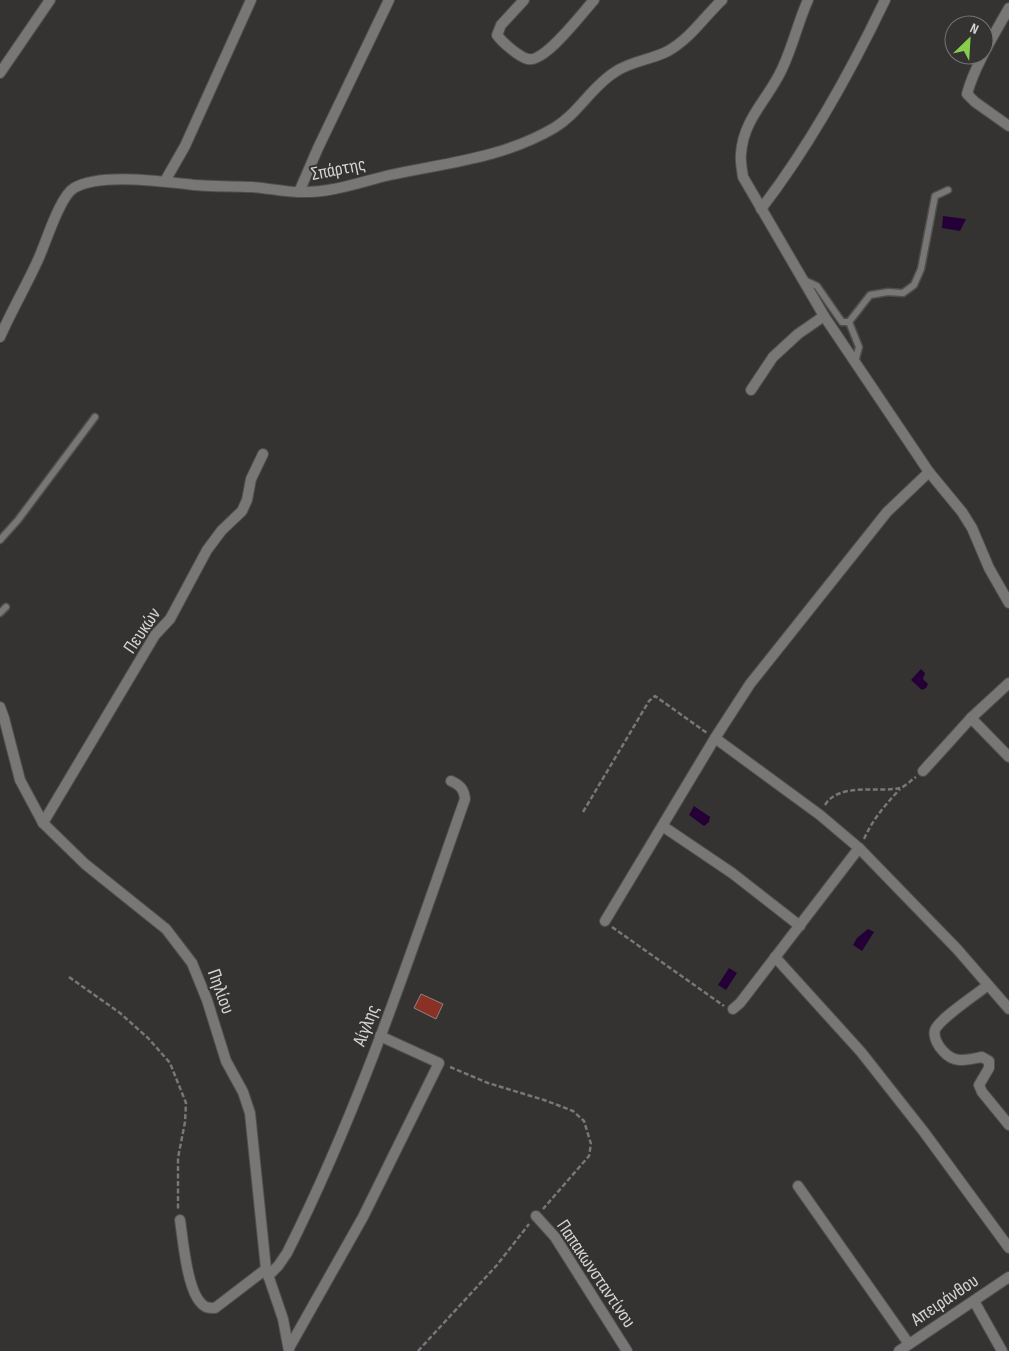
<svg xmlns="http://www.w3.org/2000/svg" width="1009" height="1351" font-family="'Sofia Sans Condensed',sans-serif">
<rect width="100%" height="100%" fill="#353232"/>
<g fill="#250036">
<path d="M943,216L966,219L960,231L942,228Z"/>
<path d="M921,669L925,673L923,679L928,684L926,688L922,690L911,680Z"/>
<path d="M694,806L710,817L709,822L704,826L689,815Z"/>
<path d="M868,929L874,932L862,951L853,945L857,938Z"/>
<path d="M729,968L737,973L726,990L718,985Z"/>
</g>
<path fill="#8b3025" stroke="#888584" d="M421,994L443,1004L436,1019L414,1008Z"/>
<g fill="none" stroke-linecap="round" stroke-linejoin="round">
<defs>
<g id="service">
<path d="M804,280L817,286L842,322H849L870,295L888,292L903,293L914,285L921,269L935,196L948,190"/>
<path d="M849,322L859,347L855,362"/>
<path d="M0,540L18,520L95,417"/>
<path d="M0,613L6,607"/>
</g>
<g id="minor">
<path d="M524,0L501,25L497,35C502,42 519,57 528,59C545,63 582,13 594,0"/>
<path d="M808,0C798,22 793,46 782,69C769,98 743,119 741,154C740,161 742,169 743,177L824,316L929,472L962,512L972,528L989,568L1009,603"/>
<path d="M1009,8C995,33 974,67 967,94L975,102L1009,126"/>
<path d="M0,73L50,0"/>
<path d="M165,181L185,146L251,0"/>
<path d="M299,192L318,148L389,0"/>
<path d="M761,209C811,144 850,73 885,0"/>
<path d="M0,337C11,312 25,288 37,262C45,246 59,197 74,188C99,173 157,181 186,184C208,187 230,186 252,187C268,188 284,192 300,192C332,193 360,182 390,175C446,163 503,158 554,128C578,114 591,87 615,72C631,61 651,60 668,51C690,39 704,17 722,0"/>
<path d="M751,390L773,357L798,334L824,316"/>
<path d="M971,718L1009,757"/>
<path d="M715,738L820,815L859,848L957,949L1009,1009"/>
<path d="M923,771L971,718L1009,683"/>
<path d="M43,823L155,635L170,619L207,550L222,530L242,511L247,500L251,479L263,454"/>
<path d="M664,827L732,873L800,926"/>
<path d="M605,921L715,738L750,684L887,512L929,472"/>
<path d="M775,957L861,1052L924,1132L1009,1248"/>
<path d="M988,985C977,994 939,1019 935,1030C933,1037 938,1046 943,1051C954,1064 967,1060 982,1057L989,1061V1068L979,1085L982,1092L1009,1125"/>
<path d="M733,1009L740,1003L859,848"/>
<path d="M798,1186L909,1344"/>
<path d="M536,1216L555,1237L627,1351"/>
<path d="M180,1220C183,1240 187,1289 201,1303C205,1308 209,1308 215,1308L266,1269"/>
<path d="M268,1276L278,1266L287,1253C360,1108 411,953 465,799C464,789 460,785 451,781"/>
<path d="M974,1301L1002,1351"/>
<path d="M289,1348L363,1217L439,1063L380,1036"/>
</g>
<g id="tertiary">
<path d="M0,707L4,718L20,780L43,823L85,864L166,929L192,963L207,1000L226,1061L243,1092L250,1113L266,1269L283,1319L289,1351"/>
<path d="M899,1351L1009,1277"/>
</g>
</defs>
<use href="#service" stroke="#504e4e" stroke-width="9"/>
<use href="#minor" stroke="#504e4e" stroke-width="12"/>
<use href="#tertiary" stroke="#504e4e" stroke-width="12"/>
<g stroke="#797677" stroke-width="2.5" stroke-dasharray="5 2.5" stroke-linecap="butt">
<path d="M825,805C839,782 878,793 900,788C905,787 911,780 916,777"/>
<path d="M583,812L649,701L655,696L707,733"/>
<path d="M864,839C873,819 885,805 900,789"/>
<path d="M612,927L724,1006"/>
<path d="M69,977L120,1013L148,1038L170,1063L186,1103L185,1122L178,1158V1209"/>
<path d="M450,1067L488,1083L544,1100L573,1111L584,1121L591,1144L589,1156L543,1209"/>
<path d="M418,1351L497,1265L529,1224"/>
</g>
<use href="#service" stroke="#797676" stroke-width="6"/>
<use href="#minor" stroke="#797676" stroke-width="10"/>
<use href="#tertiary" stroke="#797676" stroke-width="10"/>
</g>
<g text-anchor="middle" stroke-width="4" stroke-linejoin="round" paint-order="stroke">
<g font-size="19" fill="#d5d3d4" stroke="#353232">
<text transform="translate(338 168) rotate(-11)" y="7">Σπάρτης</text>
<text transform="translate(141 630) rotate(-56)" y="7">Πευκών</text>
<text transform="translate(222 991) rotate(70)" y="7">Πηλίου</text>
<text transform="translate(365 1025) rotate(-69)" y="7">Αίγλης</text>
<text transform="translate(597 1273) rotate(56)" y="7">Παπακωνσταντίνου</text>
<text transform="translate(944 1299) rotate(-34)" y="7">Απειράνθου</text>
</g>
</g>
<g transform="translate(969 40) rotate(25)"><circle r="24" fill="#353232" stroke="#757273"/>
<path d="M0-4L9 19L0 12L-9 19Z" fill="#87cf4b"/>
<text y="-8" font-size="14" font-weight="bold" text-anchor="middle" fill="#d5d3d4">N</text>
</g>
</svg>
